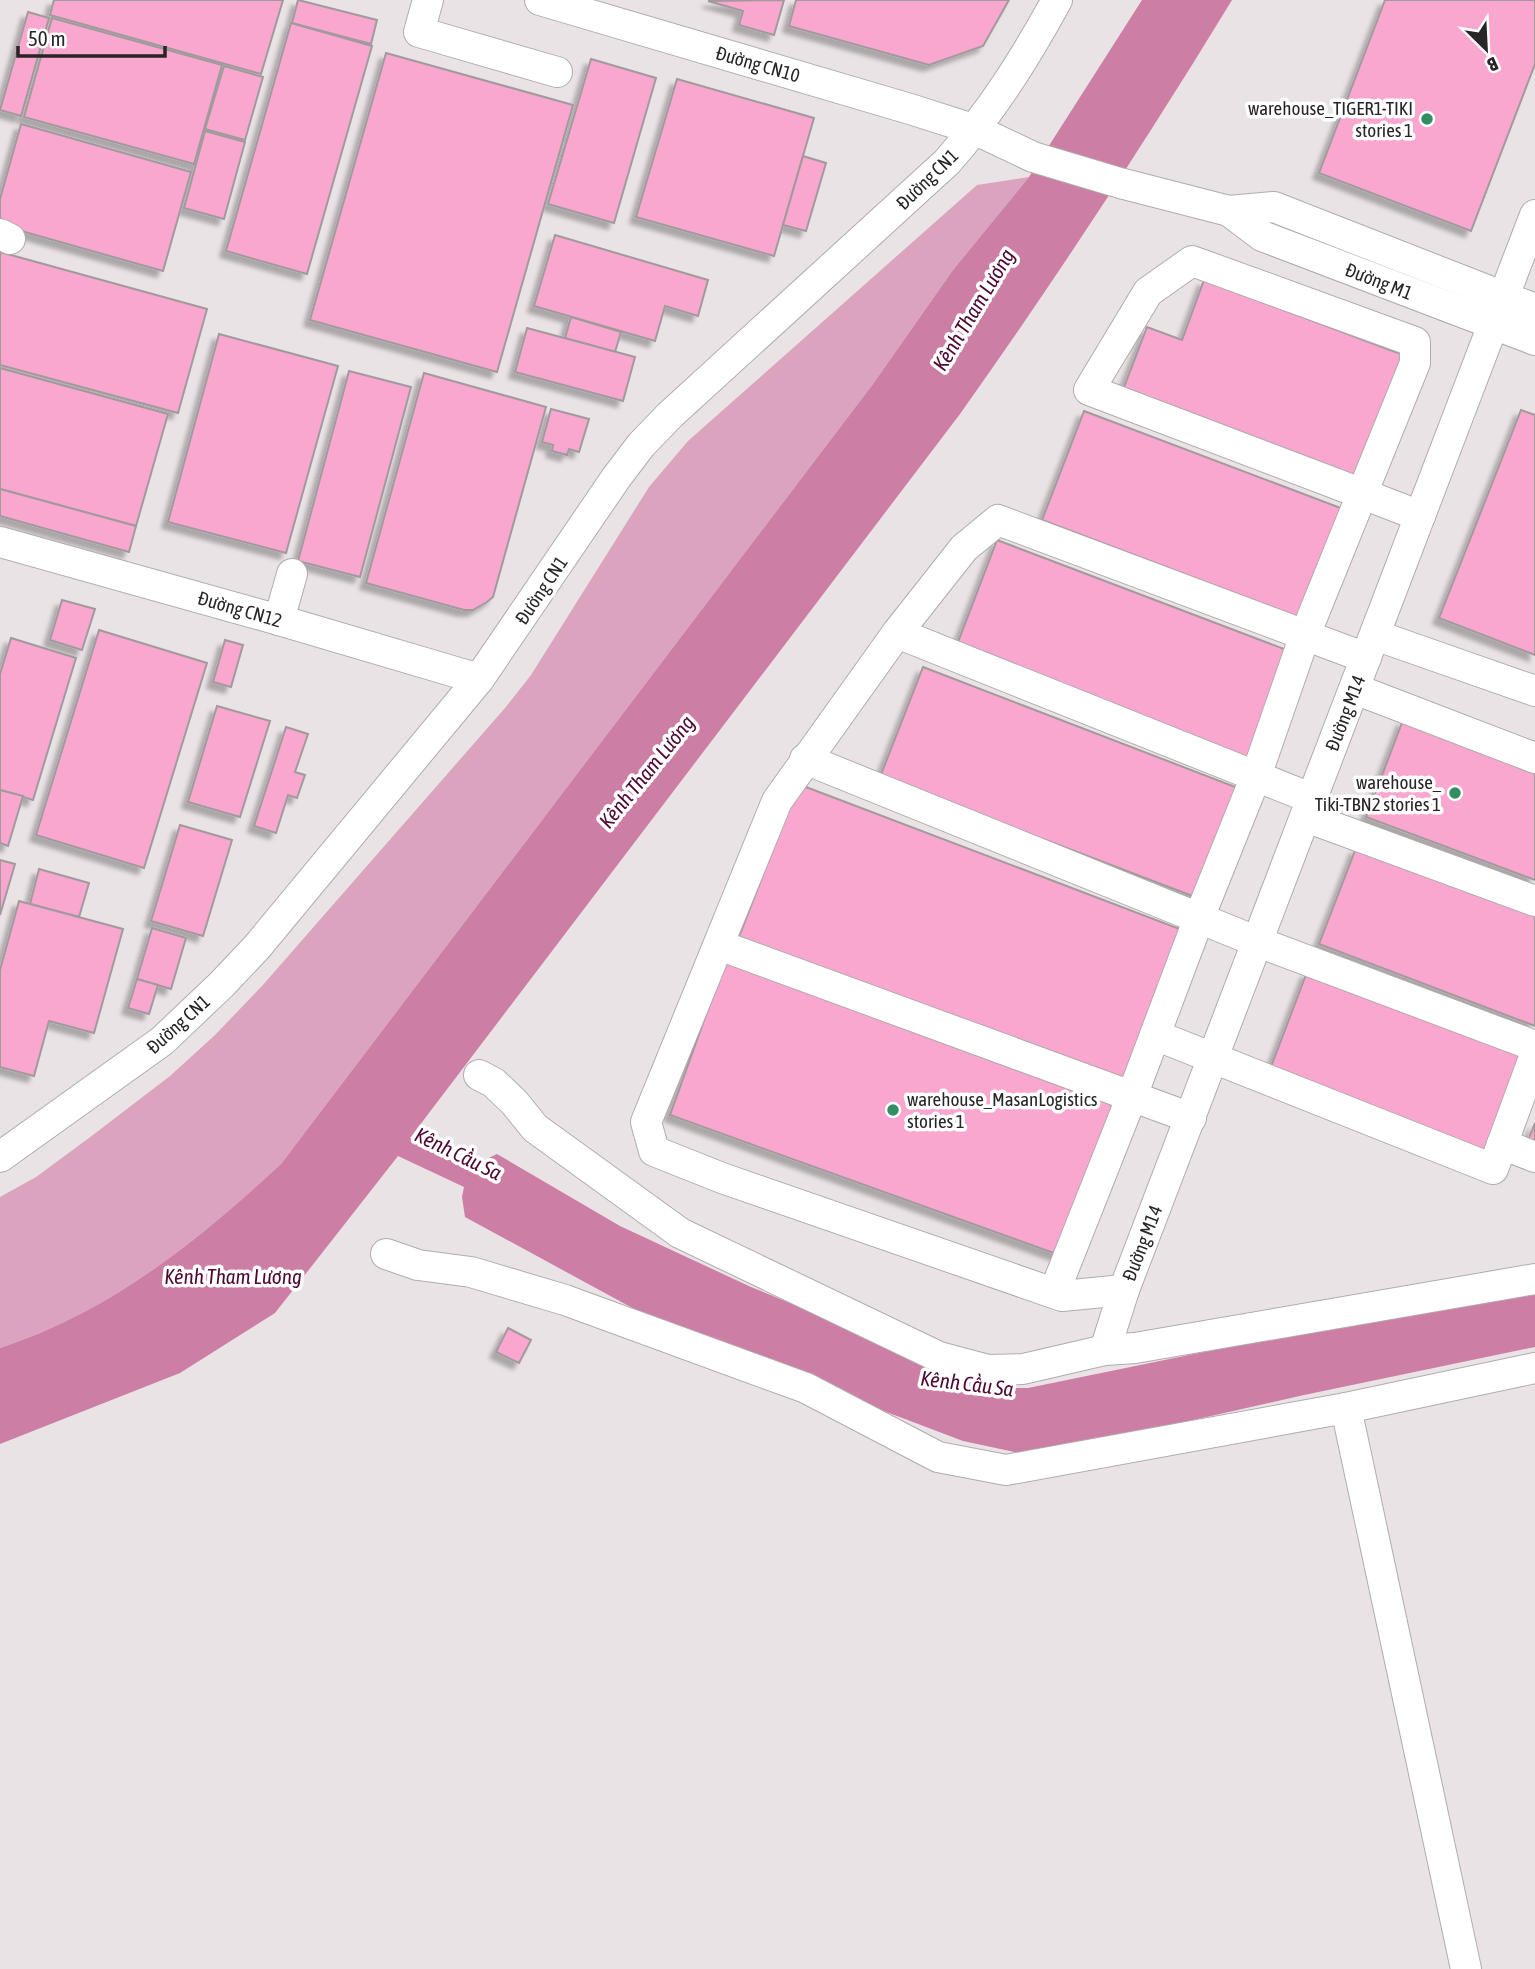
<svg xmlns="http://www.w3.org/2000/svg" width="1535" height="1969" font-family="'Asap Condensed',sans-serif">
<defs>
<filter id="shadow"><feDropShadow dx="-6" dy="6" stdDeviation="2" flood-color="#0004"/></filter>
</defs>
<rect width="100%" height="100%" fill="#eae3e6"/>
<path fill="#dba3bd" d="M1029,177L953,270L873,384L281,1164C196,1242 112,1311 0,1348V1197L36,1177L89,1138L170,1076L215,1035L262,986L505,708L531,675L649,487L688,441L977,185Z"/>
<path fill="#cc7ea5" d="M1142,0H1232C1146,141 1056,279 960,414L410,1138L472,1171L476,1164L497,1154L620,1226L751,1287L996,1388H1028L1350,1322L1535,1290V1347L1304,1395L1033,1456L963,1441L839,1394L638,1311L465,1217L462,1197L464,1187L398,1156L275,1313L180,1373L0,1444V1348C112,1311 196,1242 281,1164L873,384L953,270L1029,177Z"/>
<g fill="#f9a7ce" stroke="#a19a9d" stroke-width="2" filter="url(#shadow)">
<path d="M54,0H283L261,74L50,15Z"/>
<path d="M298,0L377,20L371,44L292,23Z"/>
<path d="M784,0L774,35L739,25L743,11L708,1Z"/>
<path d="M796,0H1009L983,46L929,65L789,26Z"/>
<path d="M1385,0H1535V64L1471,231L1319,173Z"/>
<path d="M28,12L49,18L21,116L0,110Z"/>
<path d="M52,18L222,65L194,164L24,117Z"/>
<path d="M291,23L372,46L307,274L226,251Z"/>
<path d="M386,53L573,105L497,372L310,320Z"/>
<path d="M591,59L656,78L614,223L548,204Z"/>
<path d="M224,66L263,77L245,140L205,129Z"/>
<path d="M677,79L814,118L774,256L636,217Z"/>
<path d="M21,124L191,172L163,271L0,225V199Z"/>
<path d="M205,131L245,142L224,219L184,208Z"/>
<path d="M803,156L826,163L806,231L783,225Z"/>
<path d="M555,235L708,280L698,316L665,306L655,341L534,306Z"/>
<path d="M0,252L207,309L178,413L0,365Z"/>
<path d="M1204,280L1406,356L1358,483L1121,395L1147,327L1182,340Z"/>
<path d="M571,317L621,332L615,352L565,338Z"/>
<path d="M527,328L635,357L623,401L515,372Z"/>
<path d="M219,334L338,366L286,553L168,522Z"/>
<path d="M0,368L168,414L136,526L0,489Z"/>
<path d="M349,371L411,387L360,577L298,561Z"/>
<path d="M424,373L546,407L493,597L487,602L473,610H464L366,583Z"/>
<path d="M551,409L589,419L579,452L569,449L567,455L552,451L553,445L542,442Z"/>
<path d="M1521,410L1535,415V655L1439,618Z"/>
<path d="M1084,411L1346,510L1303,619L1042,520Z"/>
<path d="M0,489L136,526L129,552L0,516Z"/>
<path d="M997,540L1292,652L1250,762L955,650Z"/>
<path d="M62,600L95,609L82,650L50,640Z"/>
<path d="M99,630L207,663L144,868L36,835Z"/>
<path d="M11,638L76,658L33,800L0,790V674Z"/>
<path d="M225,640L243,645L231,687L213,682Z"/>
<path d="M923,667L1238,788L1195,897L880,777Z"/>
<path d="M217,706L270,721L240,817L188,802Z"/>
<path d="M1403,720L1535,769V880L1366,817Z"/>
<path d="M286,727L308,734L295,772L305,775L297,798L288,795L276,833L254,826Z"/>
<path d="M798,784L1185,931L1126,1083L739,937Z"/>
<path d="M0,790L23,796L8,846L0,843Z"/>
<path d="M180,825L232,840L203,936L151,921Z"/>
<path d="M1356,848L1535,916V1026L1319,944Z"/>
<path d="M0,860L15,864L0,915Z"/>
<path d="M39,869L89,883L79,917L30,904Z"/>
<path d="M19,901L123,929L94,1033L49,1021L34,1076L0,1067V970Z"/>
<path d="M152,928L186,938L171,989L137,979Z"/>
<path d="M725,962L1116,1105L1059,1255L670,1115Z"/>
<path d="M1307,972L1528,1055L1490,1155L1269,1072Z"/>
<path d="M137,979L158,985L149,1014L128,1008Z"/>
<path d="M1535,1123V1152L1525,1148Z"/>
<path d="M508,1328L531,1340L519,1363L496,1352Z"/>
</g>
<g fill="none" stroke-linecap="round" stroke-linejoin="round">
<defs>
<g id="minor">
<path d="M428,0L419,32L557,72"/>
<path d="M540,0L910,109L976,130L1033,157L1120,183L1229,211L1274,207L1535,309"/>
<path d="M1229,211L1262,236L1535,340"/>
<path d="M0,234L10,239"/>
<path d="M0,542L279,620L479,679"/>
<path d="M279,620L292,574"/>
<path d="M897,633L1313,799"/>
<path d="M1375,635L1535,691"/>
<path d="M1355,689L1535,758"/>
<path d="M805,759L1258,942L1535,1046"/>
<path d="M1306,817L1535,901"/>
<path d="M719,945L1191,1118"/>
<path d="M1155,1035L1493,1169L1535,1055"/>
<path d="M479,1075L494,1083L514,1102L535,1128L680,1233L939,1357L988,1370L1023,1369L1105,1350L1135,1348L1535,1279"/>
<path d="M1502,1144L1535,1157"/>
<path d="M0,1157L162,1041L222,984L257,947L479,679L616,478L641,445L670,415L947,162C992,111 1024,60 1057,0"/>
<path d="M386,1254L418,1265L471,1272L565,1300L806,1388L938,1457L1006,1470L1346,1408L1535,1368"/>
<path d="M1124,1290L1062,1296L722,1178L654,1151L646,1122L777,801L897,633L964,548L998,520L1366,658"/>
<path d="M1054,1293L1132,1096L1199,918L1256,776L1305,635L1415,363V342L1192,261L1148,292L1089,390L1363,494L1420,516"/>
<path d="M1105,1350L1124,1290L1535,215"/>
<path d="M1346,1408L1466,1969"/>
</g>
</defs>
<use href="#minor" stroke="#b2abae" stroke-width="32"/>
<use href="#minor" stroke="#fff" stroke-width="30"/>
</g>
<g fill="#338e64" stroke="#fff" stroke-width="2.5">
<circle cx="1427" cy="119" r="7"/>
<circle cx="1455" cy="793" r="7"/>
<circle cx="893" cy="1110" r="7"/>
</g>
<g text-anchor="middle" stroke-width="7" stroke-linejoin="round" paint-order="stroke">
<g font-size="19" fill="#272526" stroke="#fff">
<text transform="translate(758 64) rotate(16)" y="7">Đường CN10</text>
<text transform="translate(927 179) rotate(-44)" y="7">Đường CN1</text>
<text transform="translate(1379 281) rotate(21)" y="7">Đường M1</text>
<text transform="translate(541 590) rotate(-56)" y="7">Đường CN1</text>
<text transform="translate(240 609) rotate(16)" y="7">Đường CN12</text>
<text transform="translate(1345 713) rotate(-69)" y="7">Đường M14</text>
<text transform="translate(178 1024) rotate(-42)" y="7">Đường CN1</text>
<text transform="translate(1142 1243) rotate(-69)" y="7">Đường M14</text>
</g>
<g font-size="19" fill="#272526" stroke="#fff" text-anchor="end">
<text x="1413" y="115">warehouse_TIGER1-TIKI<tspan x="1413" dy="22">stories 1</tspan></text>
<text x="1441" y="789">warehouse_<tspan x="1441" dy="22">Tiki-TBN2 stories 1</tspan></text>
<text x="907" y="1106" text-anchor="start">warehouse_MasanLogistics<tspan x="907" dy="22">stories 1</tspan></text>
</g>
<g font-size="21" font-style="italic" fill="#4f0834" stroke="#fff">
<text transform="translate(974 310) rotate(-59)" y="7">Kênh Tham Lương</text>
<text transform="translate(647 772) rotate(-51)" y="7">Kênh Tham Lương</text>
<text transform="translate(458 1154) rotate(26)" y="7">Kênh Cầu Sa</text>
<text x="233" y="1284">Kênh Tham Lương</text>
<text transform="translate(967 1384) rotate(7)" y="7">Kênh Cầu Sa</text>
</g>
</g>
<g transform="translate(1486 49) rotate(156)" stroke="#ffffff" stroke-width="5" paint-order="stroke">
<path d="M0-5L12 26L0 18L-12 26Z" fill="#272526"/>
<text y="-10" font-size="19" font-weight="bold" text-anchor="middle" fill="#272526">B</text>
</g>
<path d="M18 46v10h147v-10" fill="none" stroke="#272526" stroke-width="3.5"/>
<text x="28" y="46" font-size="21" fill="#272526" stroke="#ffffff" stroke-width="5" paint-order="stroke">50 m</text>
</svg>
